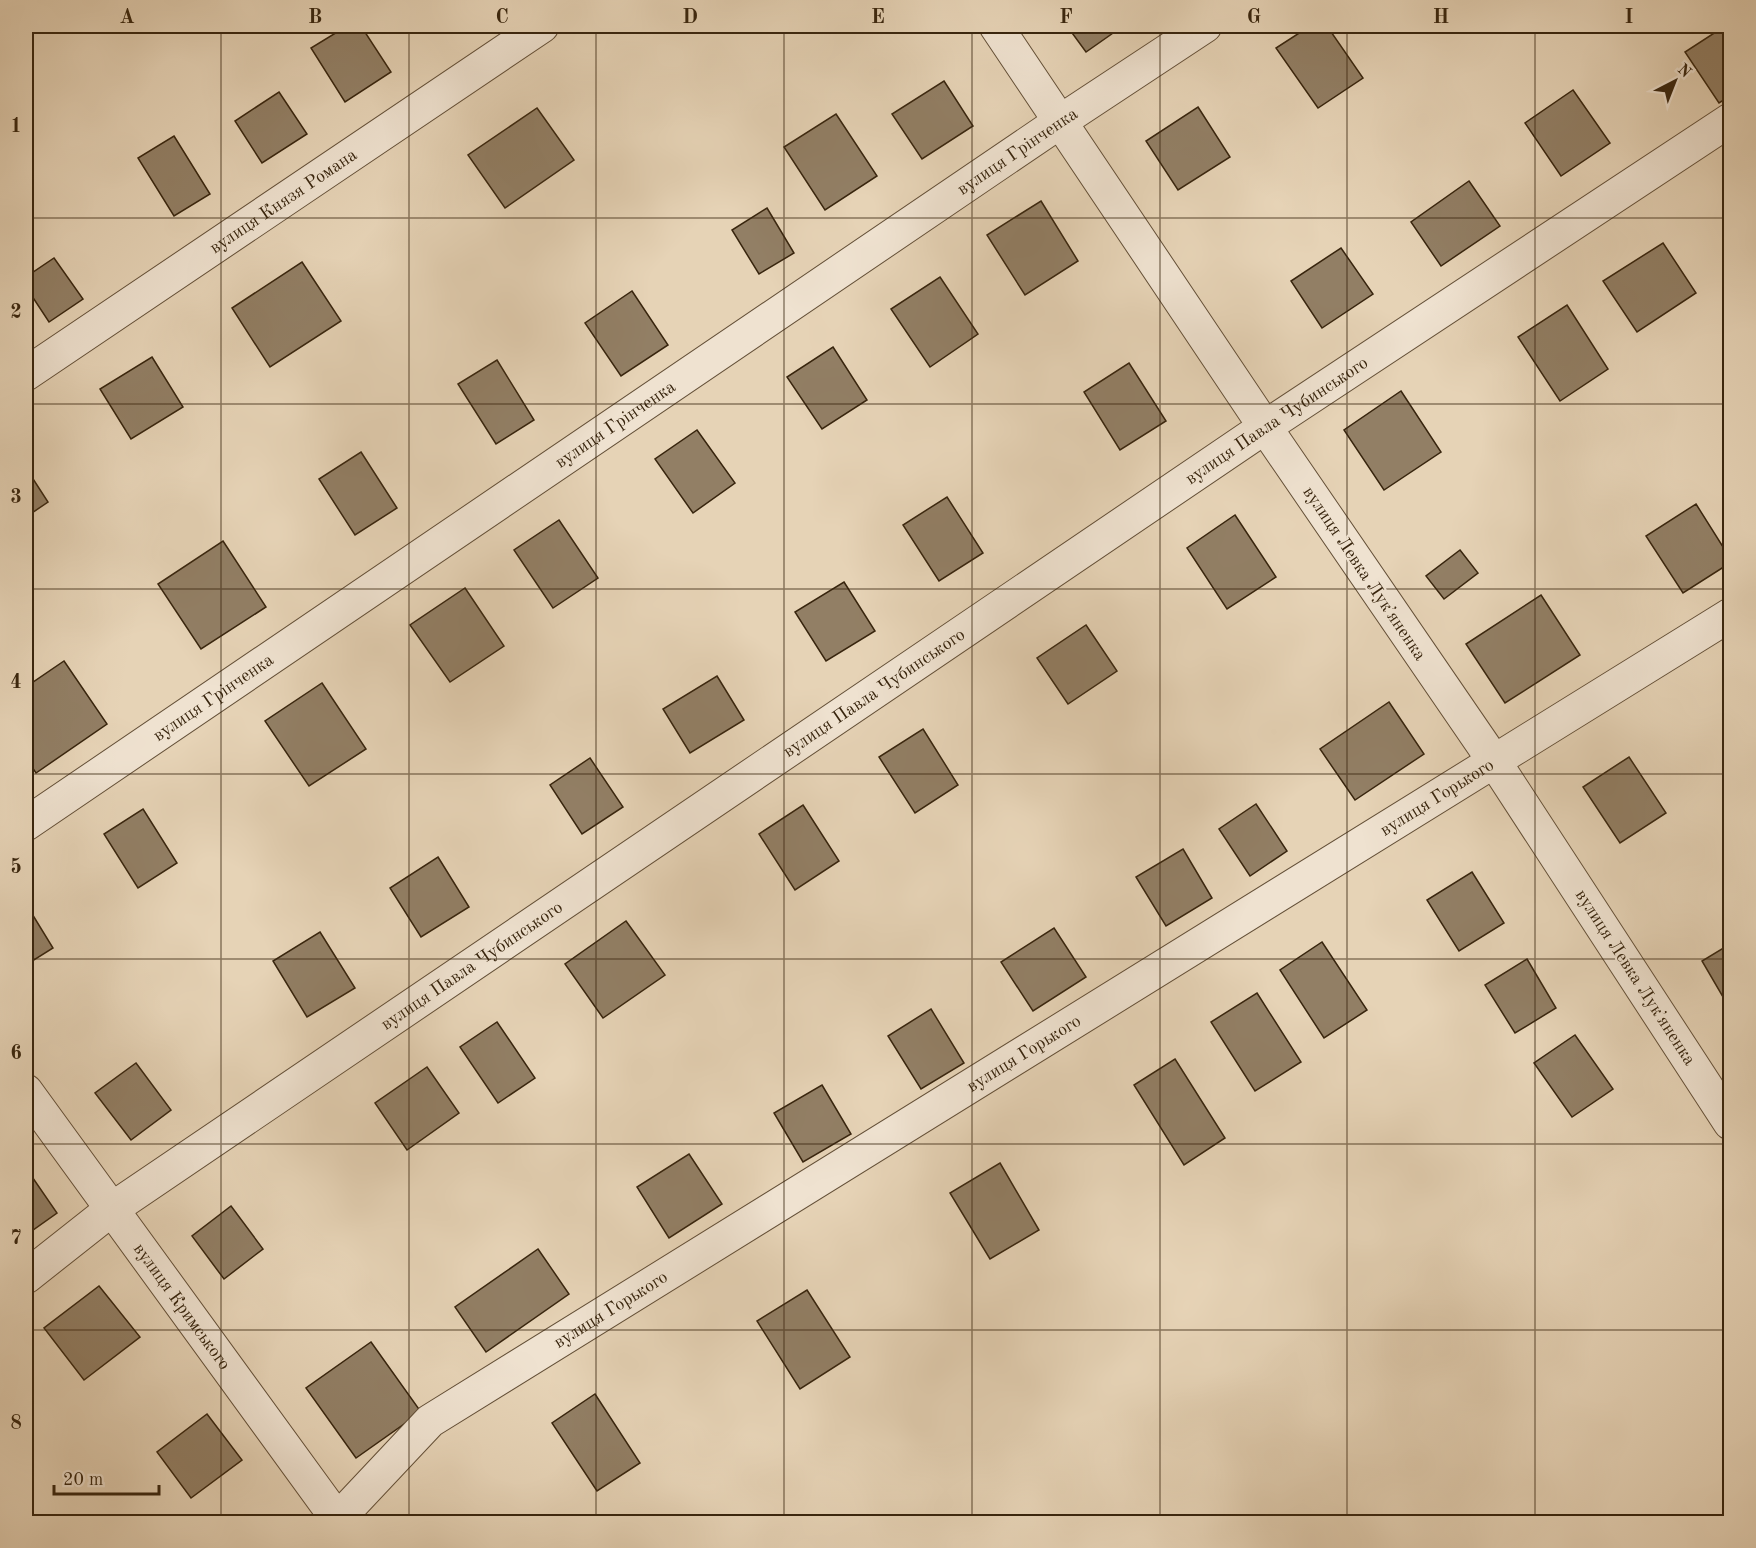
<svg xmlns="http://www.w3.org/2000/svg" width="1756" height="1548" font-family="'Old Standard TT',serif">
<rect width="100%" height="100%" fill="#e6d3b6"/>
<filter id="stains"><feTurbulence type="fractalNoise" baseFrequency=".00333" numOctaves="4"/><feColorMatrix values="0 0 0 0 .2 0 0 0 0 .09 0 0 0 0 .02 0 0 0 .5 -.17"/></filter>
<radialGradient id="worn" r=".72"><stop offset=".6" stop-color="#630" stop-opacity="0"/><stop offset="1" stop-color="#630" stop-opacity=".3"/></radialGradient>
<g fill="#927f65" stroke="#38250e" stroke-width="1.5">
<path d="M347,26H361L391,72L345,102L311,48Z"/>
<path d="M1067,26H1123L1086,52Z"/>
<path d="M1310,26H1327L1363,78L1318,108L1276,48Z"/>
<path d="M1725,26H1730V96L1719,103L1685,52Z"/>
<path d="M944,81L973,126L922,159L892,114Z"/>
<path d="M1573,90L1610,143L1561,176L1525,123Z"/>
<path d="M279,92L307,134L262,163L235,121Z"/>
<path d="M1198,107L1230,157L1178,190L1146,141Z"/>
<path d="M537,108L574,160L505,208L468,155Z"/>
<path d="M836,114L877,176L825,210L784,147Z"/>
<path d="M174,136L210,194L174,216L138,158Z"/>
<path d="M1469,181L1500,226L1441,266L1411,222Z"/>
<path d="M1041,201L1078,261L1025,295L987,235Z"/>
<path d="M767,208L794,253L759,274L732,230Z"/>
<path d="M1663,243L1696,293L1637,332L1603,281Z"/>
<path d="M1341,248L1373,294L1322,328L1291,281Z"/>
<path d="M54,258L83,299L49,322L26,287V277Z"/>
<path d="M302,262L341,321L270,367L232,308Z"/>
<path d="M940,277L978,334L930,367L891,309Z"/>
<path d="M632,291L668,345L621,376L585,323Z"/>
<path d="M1567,305L1608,369L1560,401L1518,337Z"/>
<path d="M833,347L867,400L822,429L787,377Z"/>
<path d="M152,357L183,407L131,439L100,389Z"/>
<path d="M497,360L534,420L496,444L458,384Z"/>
<path d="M1129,363L1166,421L1120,450L1084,392Z"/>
<path d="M1401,391L1441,452L1384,490L1344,430Z"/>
<path d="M697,430L735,483L693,513L655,459Z"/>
<path d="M361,452L397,508L355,535L319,479Z"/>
<path d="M26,468L48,502L26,517Z"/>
<path d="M947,497L983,553L939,581L903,525Z"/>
<path d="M1696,504L1730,558V563L1683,593L1646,536Z"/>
<path d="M1235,515L1276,577L1227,609L1187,548Z"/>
<path d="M559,520L598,578L553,608L514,550Z"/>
<path d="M223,541L266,607L201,649L158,584Z"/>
<path d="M1460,550L1478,573L1444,599L1426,576Z"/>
<path d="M844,582L875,631L826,661L795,612Z"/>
<path d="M465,588L504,646L450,682L410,625Z"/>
<path d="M1541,595L1580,655L1505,703L1466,644Z"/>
<path d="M1086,625L1117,671L1068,704L1037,658Z"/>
<path d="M64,661L107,724L36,773L26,758V687Z"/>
<path d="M717,676L744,720L690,753L663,709Z"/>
<path d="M322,683L366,749L309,786L265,721Z"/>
<path d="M1730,690V705L1724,695Z"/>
<path d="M1389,702L1424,754L1355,800L1320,749Z"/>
<path d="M923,729L958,785L915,813L879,757Z"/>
<path d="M1629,757L1666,813L1620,843L1583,787Z"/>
<path d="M590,758L623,807L582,834L550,785Z"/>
<path d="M1256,804L1287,851L1250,876L1219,829Z"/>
<path d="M803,805L839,861L795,890L759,834Z"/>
<path d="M143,809L177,863L138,888L104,834Z"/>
<path d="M1183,849L1212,898L1166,926L1136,877Z"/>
<path d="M438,857L469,907L421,937L390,888Z"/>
<path d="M1472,872L1504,923L1459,951L1427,900Z"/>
<path d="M26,904L53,948L26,965Z"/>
<path d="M626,921L665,975L603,1018L565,964Z"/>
<path d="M1054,928L1086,977L1033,1011L1001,962Z"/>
<path d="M320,932L355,988L307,1017L273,961Z"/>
<path d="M1322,942L1367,1010L1324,1038L1280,970Z"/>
<path d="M1730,944V1009L1702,961Z"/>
<path d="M1527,959L1556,1008L1515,1033L1485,985Z"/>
<path d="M1257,993L1301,1062L1255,1091L1211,1022Z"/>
<path d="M931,1009L964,1063L921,1089L888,1036Z"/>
<path d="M497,1022L535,1078L498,1103L460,1047Z"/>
<path d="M1575,1035L1613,1089L1572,1117L1534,1063Z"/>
<path d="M1175,1059L1225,1138L1184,1165L1134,1085Z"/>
<path d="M136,1063L171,1110L131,1140L95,1093Z"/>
<path d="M427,1067L459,1113L407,1150L375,1103Z"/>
<path d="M822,1085L851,1134L803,1162L774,1113Z"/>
<path d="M689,1154L722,1204L669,1238L637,1187Z"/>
<path d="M1000,1163L1039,1230L990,1259L950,1193Z"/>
<path d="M26,1168L57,1213L26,1235Z"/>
<path d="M231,1206L263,1249L224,1279L192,1236Z"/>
<path d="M538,1249L569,1294L486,1352L455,1307Z"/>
<path d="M99,1286L140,1337L84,1380L44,1328Z"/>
<path d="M807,1290L850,1357L800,1389L757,1321Z"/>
<path d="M371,1342L421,1412L356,1458L306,1388Z"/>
<path d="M595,1394L640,1463L597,1491L552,1423Z"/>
<path d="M207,1414L242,1460L191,1498L157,1452Z"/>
</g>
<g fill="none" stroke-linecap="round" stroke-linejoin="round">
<defs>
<g id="street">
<path d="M996,26L1265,427L1494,761L1730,1123"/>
<path id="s1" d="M26,374L542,26"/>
<path id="s2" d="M26,824L1061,121L1205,26"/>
<path id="s3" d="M26,1091L338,1520"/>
<path id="s4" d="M26,1277L112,1209L1265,427L1730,120"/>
<path id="s5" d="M335,1522L430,1421L1730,615"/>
</g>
</defs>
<use href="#street" stroke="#645038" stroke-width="35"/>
<use href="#street" stroke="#efe2d0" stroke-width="33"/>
</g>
<path fill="none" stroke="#38250e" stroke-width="1.5" stroke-opacity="0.55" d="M221,26V1522M409,26V1522M596,26V1522M784,26V1522M972,26V1522M1160,26V1522M1347,26V1522M1535,26V1522M26,218H1730M26,404H1730M26,589H1730M26,774H1730M26,959H1730M26,1144H1730M26,1330H1730"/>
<g text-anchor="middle" stroke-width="4.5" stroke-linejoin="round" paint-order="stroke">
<g font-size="18" fill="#38250e" stroke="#efe2d0">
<text dy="6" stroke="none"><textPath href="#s2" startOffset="1198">вулиця Грінченка</textPath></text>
<text dy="6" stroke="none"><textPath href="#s1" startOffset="310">вулиця Князя Романа</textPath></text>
<text dy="6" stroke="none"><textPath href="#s4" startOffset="1516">вулиця Павла Чубинського</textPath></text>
<text dy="6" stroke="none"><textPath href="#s2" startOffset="712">вулиця Грінченка</textPath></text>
<text transform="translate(1365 573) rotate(56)" y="6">вулиця Левка Лукʼяненка</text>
<text dy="6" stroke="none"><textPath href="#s4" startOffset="1030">вулиця Павла Чубинського</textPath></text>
<text dy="6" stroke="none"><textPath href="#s2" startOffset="226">вулиця Грінченка</textPath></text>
<text dy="6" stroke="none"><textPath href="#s5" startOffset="1323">вулиця Горького</textPath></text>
<text dy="6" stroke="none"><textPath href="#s4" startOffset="544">вулиця Павла Чубинського</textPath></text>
<text transform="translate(1636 977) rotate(57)" y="6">вулиця Левка Лукʼяненка</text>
<text dy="6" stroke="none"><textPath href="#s5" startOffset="837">вулиця Горького</textPath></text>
<text dy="6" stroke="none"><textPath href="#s3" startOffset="266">вулиця Кримського</textPath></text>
<text dy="6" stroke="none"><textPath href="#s5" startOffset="351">вулиця Горького</textPath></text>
</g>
</g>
<rect width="1756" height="1548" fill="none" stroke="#e6d3b6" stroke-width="66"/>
<g transform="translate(1675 81) rotate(42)" stroke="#efe2d0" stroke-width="4.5" paint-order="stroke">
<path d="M0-4.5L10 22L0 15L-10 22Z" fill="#38250e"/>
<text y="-9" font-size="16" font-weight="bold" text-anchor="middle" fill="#38250e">N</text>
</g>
<path d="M54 1485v9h105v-9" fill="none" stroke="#38250e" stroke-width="3"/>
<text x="63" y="1485" font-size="18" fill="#38250e" stroke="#efe2d0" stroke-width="4.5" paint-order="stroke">20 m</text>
<rect x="33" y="33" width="1690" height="1482" fill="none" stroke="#38250e" stroke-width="2"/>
<g font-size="20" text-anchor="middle" font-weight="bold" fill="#38250e">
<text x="127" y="23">A</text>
<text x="315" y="23">B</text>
<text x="502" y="23">C</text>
<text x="690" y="23">D</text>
<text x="878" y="23">E</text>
<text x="1066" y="23">F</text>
<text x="1254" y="23">G</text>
<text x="1441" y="23">H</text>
<text x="1629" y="23">I</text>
<text x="16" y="132">1</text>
<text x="16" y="318">2</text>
<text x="16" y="503">3</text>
<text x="16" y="688">4</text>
<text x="16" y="873">5</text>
<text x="16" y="1059">6</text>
<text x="16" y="1244">7</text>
<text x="16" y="1429">8</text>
</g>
<rect width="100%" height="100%" filter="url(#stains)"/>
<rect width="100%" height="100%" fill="url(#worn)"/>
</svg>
